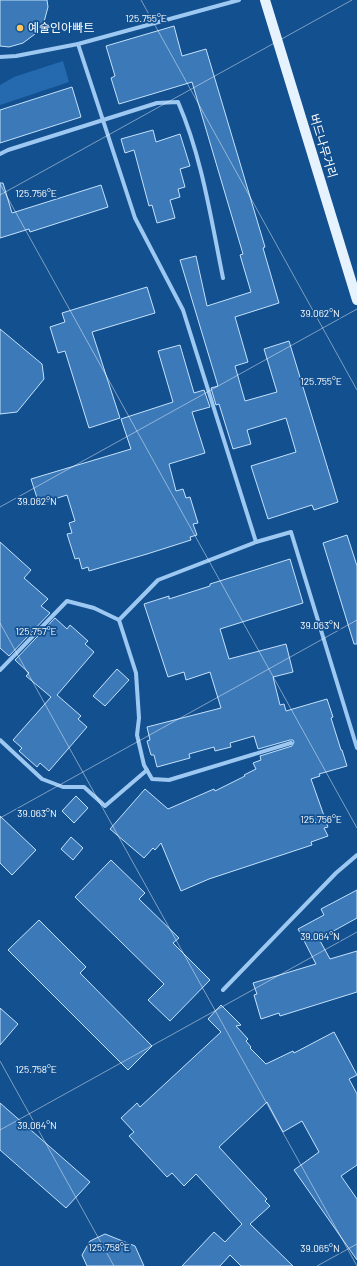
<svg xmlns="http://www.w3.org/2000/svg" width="357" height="1266" font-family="Barlow,'Noto Sans KR',sans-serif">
<rect width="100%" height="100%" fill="#13508f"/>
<path fill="#256aae" d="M63,61L69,82L0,105V85L14,77Z"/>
<g fill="#3b79b8" stroke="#c4e1fc">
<path d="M0,0H47L48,7L44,22L35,34L23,43L9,47L0,46Z"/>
<path d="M174,26L182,56L206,49L265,247L263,248L279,303L235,317L248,362L235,366L245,401L277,392L264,349L289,341L338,502L314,510L312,505L268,519L251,466L296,452L286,418L247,430L251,444L233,449L219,404L216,405L211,388L218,386L180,260L196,256L207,306L251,292L240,255L243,254L192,82L119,104L111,78L115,76L106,46Z"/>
<path d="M72,87L81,117L0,143V110Z"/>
<path d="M153,130L156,142L180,134L190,166L180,169L185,187L178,189L180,197L170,200L175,218L157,223L152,205L149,206L134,150L125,153L121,139Z"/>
<path d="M0,183H3L12,213L101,185L108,207L30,232L29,229L0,238Z"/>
<path d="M147,287L155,313L92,332L120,418L89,428L65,351L58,353L50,327L65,322L62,313Z"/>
<path d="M0,329L42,364L44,379L17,412L0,414Z"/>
<path d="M180,345L194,393L204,390L210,407L192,412L205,453L169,464L176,491L183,489L186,498L190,497L198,523L193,524L197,535L190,537L191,540L147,554L89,571L88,567L82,569L79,558L75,559L67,534L72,533L69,523L75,521L67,495L39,504L31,479L131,449L121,419L173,402L158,351Z"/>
<path d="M347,535L357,566V644H354L323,543Z"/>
<path d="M0,542L31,570L24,578L48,599L41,606L50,613L9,656L0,648Z"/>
<path d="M290,559L303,603L220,629L229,659L286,644L293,672L273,677L280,705L284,704L286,711L327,699L333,717L331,718L341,750H342L347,766L319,774L320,776L311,779L328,827L324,828L328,836L311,842L312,845L209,879L181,891L161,843L155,850L153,848L144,858L110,829L145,789L168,809L214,789L215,791L245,776L244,775L256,769L253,763L261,760L260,756L292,746L294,742L293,740H290L258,749L254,736L230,743L231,747L215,751L214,747L189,754L190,758L157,767L154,755H151L147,741L150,740L147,727L221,708L210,672L186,680L184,672L168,677L144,604L169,596V599L210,586V584Z"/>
<path d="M55,618L67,629L70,625L88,641L85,644L94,652L57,695L81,716L78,719L87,727L49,771L40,763L37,767L19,751L22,748L13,740L51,697L26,676L29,673L15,660Z"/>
<path d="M117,669L129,680L105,706L93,696Z"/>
<path d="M76,796L88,808L74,823L62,811Z"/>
<path d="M0,816L36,850L12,875L0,863Z"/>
<path d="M71,837L83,848L73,860L61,849Z"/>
<path d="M111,860L145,893L139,899L179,938L173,943L210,980L170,1021L148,1000L164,984L75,897Z"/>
<path d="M357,890V918L319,939L330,959L357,951V992L280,1016L279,1013L261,1019L254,995L257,994L253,983L316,964L298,929L324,915L321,909Z"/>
<path d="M39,920L86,967L80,973L152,1046L128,1070L8,950Z"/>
<path d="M221,1005L241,1025L236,1026L248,1039L246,1041L251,1047L250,1048L266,1064L293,1051L294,1053L334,1032L357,1075L349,1079L357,1094V1165L341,1176L357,1199V1260L294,1170L319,1152L302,1121L283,1132L267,1102L219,1147L267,1199L265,1201L270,1206L250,1224L293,1266H241L230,1255L220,1266H182L214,1232L225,1242L242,1224L196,1174L184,1186L172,1173L167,1177L129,1136L134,1132L121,1118L137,1103L140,1107L221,1032L208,1019Z"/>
<path d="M0,1008L18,1024L0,1045Z"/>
<path d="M0,1103L90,1182L66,1208L0,1150Z"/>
<path d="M105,1234L135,1246L144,1266H87L82,1255L90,1241Z"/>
</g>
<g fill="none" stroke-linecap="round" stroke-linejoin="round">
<g stroke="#9dc8f1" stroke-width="4">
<path d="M78,44L135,218L183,310L256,542"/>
<path d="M0,57L16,56L78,44L239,0"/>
<path d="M0,154L8,150L157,103L178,102C202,157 211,219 223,278"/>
<path d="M0,670L67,601L94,608L119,620"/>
<path d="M0,740L42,779L63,787H84L105,806L147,770"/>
<path d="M291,743L169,780L152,779L144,765L137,735L139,718L136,673L119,620L158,580L256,542L291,532L357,748"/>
<path d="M223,990L336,873L357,855"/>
</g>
<path stroke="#e7f2ff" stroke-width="10" d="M265,0L357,300"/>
</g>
<path fill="none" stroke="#fff" stroke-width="1" stroke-opacity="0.45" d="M141,0L357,390M0,184L357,828M0,195L352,0M0,507L357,309M0,623L357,1266M0,818L357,620M0,1061L114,1266M0,1130L357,932M317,1266L357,1244"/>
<circle fill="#ffc75d" stroke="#13508f" stroke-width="1.5" cx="20" cy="28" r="4"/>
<g text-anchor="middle" stroke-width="3.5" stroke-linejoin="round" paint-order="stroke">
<g font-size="12" fill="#fff" stroke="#13508f" text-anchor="start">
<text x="28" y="32">예술인아빠트</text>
</g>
<g font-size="12" fill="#fff" stroke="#13508f">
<text transform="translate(323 146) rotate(73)" y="4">버드나무거리</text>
</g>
</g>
<g font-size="10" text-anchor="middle" fill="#fff" stroke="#13508f" stroke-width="3.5" stroke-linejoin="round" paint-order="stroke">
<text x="146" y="22">125.755°E</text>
<text x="36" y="197">125.756°E</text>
<text x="320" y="317">39.062°N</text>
<text x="321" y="385">125.755°E</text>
<text x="37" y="505">39.062°N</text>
<text x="320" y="629">39.063°N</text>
<text x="36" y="635">125.757°E</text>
<text x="37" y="817">39.063°N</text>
<text x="321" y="823">125.756°E</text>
<text x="320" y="940">39.064°N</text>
<text x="36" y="1073">125.758°E</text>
<text x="37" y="1129">39.064°N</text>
<text x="109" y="1251">125.758°E</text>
<text x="320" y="1252">39.065°N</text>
</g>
</svg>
